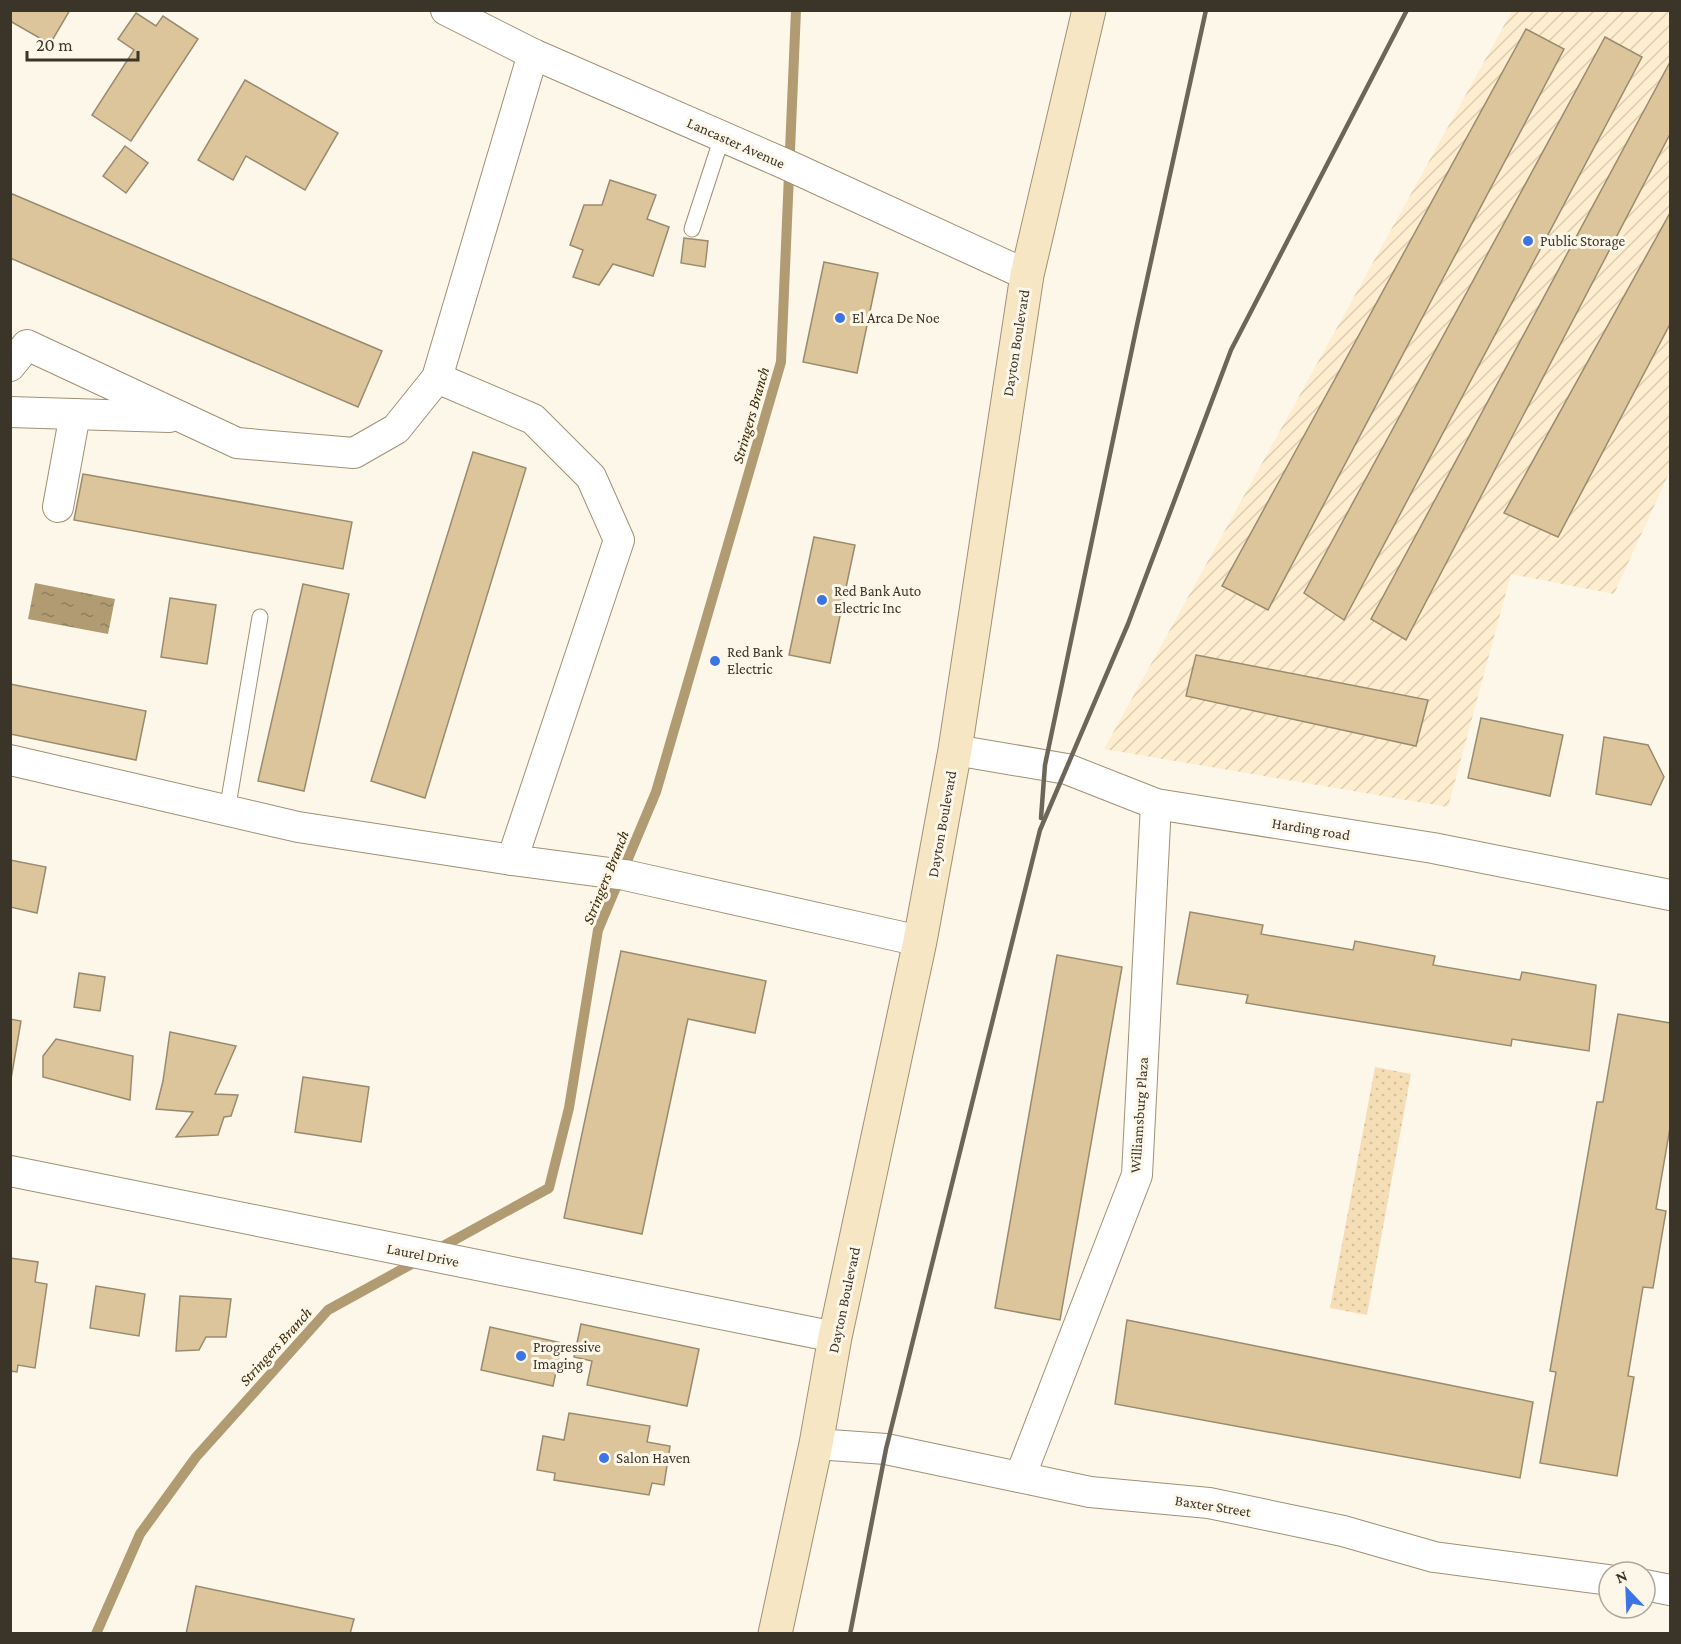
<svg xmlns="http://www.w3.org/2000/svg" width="1681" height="1644" font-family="'Crimson Pro',serif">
<defs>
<pattern id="industrial-furrows" width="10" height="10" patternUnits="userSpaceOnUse" patternTransform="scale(1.5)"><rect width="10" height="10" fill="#feedcf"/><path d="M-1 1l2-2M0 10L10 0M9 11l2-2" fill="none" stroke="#dbccb2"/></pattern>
<pattern id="garden-dots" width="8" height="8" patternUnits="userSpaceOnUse" patternTransform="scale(1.5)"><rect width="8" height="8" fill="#f5deb6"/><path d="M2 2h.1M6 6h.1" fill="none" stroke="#d3bf9c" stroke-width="1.8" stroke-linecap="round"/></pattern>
<pattern id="water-ripples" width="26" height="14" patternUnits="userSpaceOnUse" patternTransform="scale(1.5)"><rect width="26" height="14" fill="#b19b72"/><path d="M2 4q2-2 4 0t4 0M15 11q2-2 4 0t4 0" fill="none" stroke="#917f5e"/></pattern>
</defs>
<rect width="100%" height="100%" fill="#fdf7ea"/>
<path fill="url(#industrial-furrows)" d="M1512,11H1670V471L1614,594L1511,574L1448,807L1104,749Z"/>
<path fill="url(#garden-dots)" d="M1375,1067L1411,1074L1367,1315L1330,1308Z"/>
<path fill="url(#water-ripples)" d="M35,583L115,599L108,634L28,619Z"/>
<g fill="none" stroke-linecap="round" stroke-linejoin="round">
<g stroke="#b19b72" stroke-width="10">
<path d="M436,1250L549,1188L569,1108L598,930L656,792L781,362L796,10"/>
<path d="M96,1634L140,1534L196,1457L328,1310L417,1261"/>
</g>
</g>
<g fill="#dcc59b" stroke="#9a8b6f" stroke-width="1.5">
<path d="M10,10H70L50,44L10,21Z"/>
<path d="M136,13L156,26L163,16L198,39L131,141L92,115L134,50L118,39Z"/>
<path d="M1526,29L1564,49L1268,610L1222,586Z"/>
<path d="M1605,37L1642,57L1344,620L1304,593Z"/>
<path d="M1669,64L1670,65V134L1406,640L1371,619Z"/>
<path d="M245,80L338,133L305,190L246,156L233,180L198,160Z"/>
<path d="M125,146L148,163L126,193L103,176Z"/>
<path d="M610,180L656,195L647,219L669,227L653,276L613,264L599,285L573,277L583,250L570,245L584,205H602Z"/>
<path d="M10,193L382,351L358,407L10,258Z"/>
<path d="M1670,213V324L1558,537L1504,513Z"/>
<path d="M684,238L708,241L705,267L681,263Z"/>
<path d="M824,262L878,273L857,373L803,362Z"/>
<path d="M473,452L526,468L425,798L371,781Z"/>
<path d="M83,474L352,522L343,569L74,520Z"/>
<path d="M814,537L855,545L830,663L789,655Z"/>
<path d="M303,584L349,594L304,791L258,781Z"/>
<path d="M170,598L216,605L207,664L161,657Z"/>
<path d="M1196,655L1428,700L1416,746L1186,696Z"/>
<path d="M10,684L146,711L136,760L10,734Z"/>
<path d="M1481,718L1563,735L1550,796L1468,778Z"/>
<path d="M1604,737L1648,745L1664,777L1651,805L1596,794Z"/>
<path d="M10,860L46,867L37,913L10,907Z"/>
<path d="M1190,912L1263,925L1261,934L1353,950L1355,941L1435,956L1433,965L1520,980L1522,972L1596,985L1589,1051L1512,1039L1511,1046L1246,1003L1248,995L1177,984Z"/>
<path d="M621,951L766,981L755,1033L688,1019L642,1234L564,1218Z"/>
<path d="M1057,955L1122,967L1060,1320L995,1308Z"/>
<path d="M79,973L105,977L100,1011L74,1007Z"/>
<path d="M1618,1014L1670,1023V1128L1656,1209L1666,1211L1653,1288L1643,1287L1628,1376L1634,1377L1617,1476L1540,1463L1556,1372L1550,1371L1597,1102H1603Z"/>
<path d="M10,1019L21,1021L11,1079H10Z"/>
<path d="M170,1032L236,1046L215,1094L238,1095L231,1116L224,1117L218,1135L176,1137L193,1112L156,1109L163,1081Z"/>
<path d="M56,1039L133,1056L130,1100L43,1077V1056Z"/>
<path d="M303,1077L369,1087L361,1142L295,1132Z"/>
<path d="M10,1258L38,1262L35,1282L47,1284L35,1368L18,1365L17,1372L10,1371Z"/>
<path d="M96,1286L145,1294L139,1336L90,1328Z"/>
<path d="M180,1296L231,1299L226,1337H206L199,1350L176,1351Z"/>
<path d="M1127,1320L1533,1402L1520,1478L1115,1404Z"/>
<path d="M581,1324L699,1349L687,1406L587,1385L592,1361L574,1357Z"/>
<path d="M490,1327L562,1343L553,1386L481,1370Z"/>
<path d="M569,1413L650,1426L647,1442L670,1446L664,1485L652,1483L649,1495L554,1480L555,1473L537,1470L543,1436L564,1440Z"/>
<path d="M196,1586L354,1619L350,1634H186Z"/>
</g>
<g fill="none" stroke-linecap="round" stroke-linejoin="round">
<defs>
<g id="service">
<path d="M692,229L722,137"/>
<path d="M227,811L260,617"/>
</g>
<g id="minor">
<path d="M446,10L533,54L783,163L1027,275"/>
<path d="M10,366L27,345L237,443L354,453L396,429L437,378L533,54"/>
<path d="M437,378L533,419L591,477L619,540L512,860"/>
<path d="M10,412L169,417"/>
<path d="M58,507L75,414"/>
<path d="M955,750L1067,769L1156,804L1433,848L1670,895"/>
<path d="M10,760L298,827L512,860L625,875L920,941"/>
<path d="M10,1171L835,1337"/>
<path d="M816,1444L886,1449L1090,1492L1209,1503L1343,1531L1434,1557L1609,1580"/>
<path d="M1020,1477L1137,1175L1156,804"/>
<path d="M1645,1585L1670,1590"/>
</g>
<path id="secondary" d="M775,1634L816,1444L835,1337L920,941L955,750L1027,275L1089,10"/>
</defs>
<use href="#service" stroke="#a09074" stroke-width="17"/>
<use href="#minor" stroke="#a09074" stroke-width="32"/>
<use href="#secondary" stroke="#a09074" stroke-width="35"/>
<use href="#service" stroke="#fff" stroke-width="15"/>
<use href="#minor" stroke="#fff" stroke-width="30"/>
<use href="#secondary" stroke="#f7e6c4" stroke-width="33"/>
<g stroke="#6c665a" stroke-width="4.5">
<path d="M1041,818L1045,765L1137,325L1206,10"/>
<path d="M850,1634L886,1449L1040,830L1128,624L1231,350L1407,10"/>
</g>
</g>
<g fill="#3b75e5" stroke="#fdf7ea" stroke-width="2">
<circle cx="1528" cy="241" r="6"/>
<circle cx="840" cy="318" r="6"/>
<circle cx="822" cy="600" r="6"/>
<circle cx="715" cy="661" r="6"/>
<circle cx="521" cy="1356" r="6"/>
<circle cx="604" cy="1458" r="6"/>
</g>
<g text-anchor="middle" stroke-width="6" stroke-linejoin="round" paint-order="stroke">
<g font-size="15" fill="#3b3529" stroke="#fdf7ea">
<text transform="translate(736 143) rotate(24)" y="5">Lancaster Avenue</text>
<text transform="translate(1016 343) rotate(-81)" y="5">Dayton Boulevard</text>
<text transform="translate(942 824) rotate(-80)" y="5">Dayton Boulevard</text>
<text transform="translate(1311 829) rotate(9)" y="5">Harding road</text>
<text transform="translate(1139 1115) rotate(-86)" y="5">Williamsburg Plaza</text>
<text transform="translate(423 1255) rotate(11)" y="5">Laurel Drive</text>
<text transform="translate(844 1300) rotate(-78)" y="5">Dayton Boulevard</text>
<text transform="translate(1213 1506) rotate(9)" y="5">Baxter Street</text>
</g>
<g font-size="15" fill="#3b3529" stroke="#fdf7ea" text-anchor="start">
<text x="1540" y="246">Public Storage</text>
<text x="852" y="323">El Arca De Noe</text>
<text x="834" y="596">Red Bank Auto<tspan x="834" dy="17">Electric Inc</tspan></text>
<text x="727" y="657">Red Bank<tspan x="727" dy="17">Electric</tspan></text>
<text x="533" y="1352">Progressive<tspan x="533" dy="17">Imaging</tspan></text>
<text x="616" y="1463">Salon Haven</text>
</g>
<g font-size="16" font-style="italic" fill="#3b2a06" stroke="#fdf7ea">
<text transform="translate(750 415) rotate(-74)" y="6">Stringers Branch</text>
<text transform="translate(605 877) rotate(-68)" y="6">Stringers Branch</text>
<text transform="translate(275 1346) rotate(-48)" y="6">Stringers Branch</text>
</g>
</g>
<rect width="1681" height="1644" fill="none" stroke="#3b3529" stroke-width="24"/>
<g transform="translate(1627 1590) rotate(337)"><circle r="28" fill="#fdf7ea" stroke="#afa99d" stroke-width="1.5"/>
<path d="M0-4.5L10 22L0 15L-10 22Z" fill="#3b75e5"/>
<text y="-9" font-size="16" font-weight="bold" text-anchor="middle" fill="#3b3529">N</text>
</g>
<path d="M27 51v9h111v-9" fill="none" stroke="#3b3529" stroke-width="3"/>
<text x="36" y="51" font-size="18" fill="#3b3529" stroke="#fdf7ea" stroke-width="4.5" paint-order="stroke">20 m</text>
</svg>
